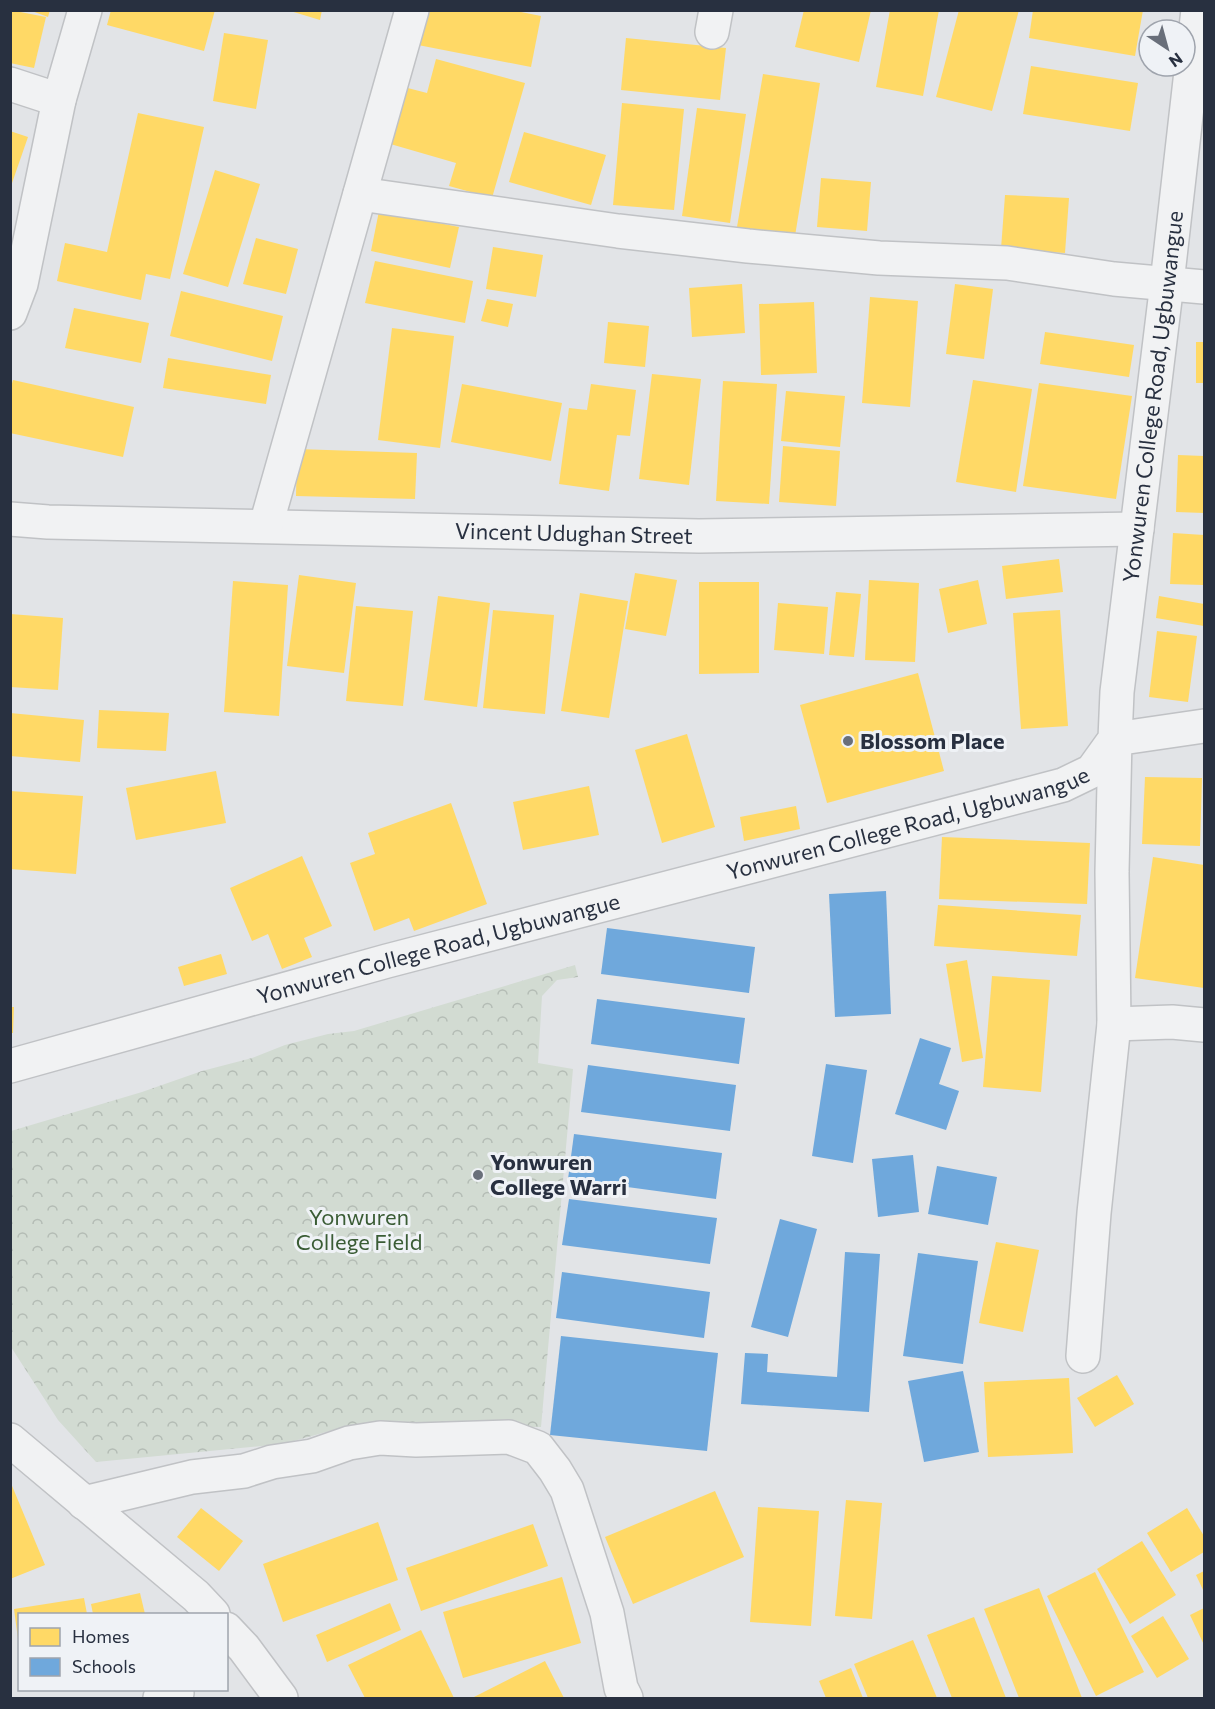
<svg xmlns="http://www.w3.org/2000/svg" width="1215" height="1709" font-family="Commissioner,sans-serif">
<defs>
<pattern id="park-crowns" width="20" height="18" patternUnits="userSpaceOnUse" patternTransform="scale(1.5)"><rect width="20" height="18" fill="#d2dbd2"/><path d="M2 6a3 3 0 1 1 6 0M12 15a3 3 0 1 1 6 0" fill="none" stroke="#b4bcb5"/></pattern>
</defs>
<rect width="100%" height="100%" fill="#e2e4e7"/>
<path fill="url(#park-crowns)" d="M575,965L578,977L557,980L542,996L538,1063L573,1069L541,1427H344L283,1444L96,1462L58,1420L11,1347V1131L142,1092L202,1071L252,1058L285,1045L328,1034L354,1031Z"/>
<g fill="#ffd966">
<path d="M10,10L46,17L34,68L10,63Z"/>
<path d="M29,10H50L48,17Z"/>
<path d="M111,10H215L204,51L107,25Z"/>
<path d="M287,10H322L320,20Z"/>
<path d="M425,10H511L541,16L531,67L418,45Z"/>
<path d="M804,10H871L859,62L795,47Z"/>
<path d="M890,10H939L923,96L876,87Z"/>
<path d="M959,10H1019L992,111L936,97Z"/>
<path d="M1033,10H1143L1135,56L1029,38Z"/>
<path d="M224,33L268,40L256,109L213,101Z"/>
<path d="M626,38L726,48L720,100L621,90Z"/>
<path d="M436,59L525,83L492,198L449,186L456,163L380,141L396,85L427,93Z"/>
<path d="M1031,66L1138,83L1130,131L1023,114Z"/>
<path d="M763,74L820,83L795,236L737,227Z"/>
<path d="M622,103L684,109L674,210L613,205Z"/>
<path d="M697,108L746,114L730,223L682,216Z"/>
<path d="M138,113L204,127L170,279L146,274L141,300L57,281L65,243L107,252Z"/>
<path d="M10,131L28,137L11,186H10Z"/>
<path d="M524,132L606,155L591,205L509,182Z"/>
<path d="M215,170L260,184L228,287L183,274Z"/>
<path d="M821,178L871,182L867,231L817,227Z"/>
<path d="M1005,195L1069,198L1065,253L1001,249Z"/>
<path d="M379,211L459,227L450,268L371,251Z"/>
<path d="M256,238L298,249L286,294L243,284Z"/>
<path d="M493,247L543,255L536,297L486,289Z"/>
<path d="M375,261L473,281L465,323L365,303Z"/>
<path d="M742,284L745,333L692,337L689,288Z"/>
<path d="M955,284L993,289L984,359L946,354Z"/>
<path d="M181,291L283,316L272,361L170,336Z"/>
<path d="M870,297L918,301L910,407L862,403Z"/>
<path d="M487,299L513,304L508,327L481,321Z"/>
<path d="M814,302L817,373L761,375L759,304Z"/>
<path d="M74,308L149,323L141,363L65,348Z"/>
<path d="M608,322L649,326L645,367L604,363Z"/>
<path d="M392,328L454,336L440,448L378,440Z"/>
<path d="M1045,332L1134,345L1129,377L1040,364Z"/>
<rect x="1196" y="342" width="8" height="41"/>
<path d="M168,358L271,375L266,404L163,388Z"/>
<path d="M652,374L701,379L689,485L639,479Z"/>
<path d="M13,380L134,407L123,457L10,433V390Z"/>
<path d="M973,380L1032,389L1016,492L956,482Z"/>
<path d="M723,381L777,384L769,504L716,501Z"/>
<path d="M1039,383L1132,396L1116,499L1023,486Z"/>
<path d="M462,384L562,403L551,461L451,442Z"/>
<path d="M591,384L636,390L630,436L617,435L609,491L559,484L569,408L587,410Z"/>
<path d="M786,391L845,396L840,447L781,441Z"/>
<path d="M783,446L840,451L836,506L779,502Z"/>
<path d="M297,449L417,453L415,499L296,496Z"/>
<path d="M1178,455L1204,456V513L1176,512Z"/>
<path d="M1173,533L1204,535V585L1170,584Z"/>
<path d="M1059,559L1063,592L1006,599L1002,566Z"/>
<path d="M635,573L677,580L666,636L625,629Z"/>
<path d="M299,575L356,583L344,673L287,666Z"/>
<path d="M869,580L919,583L915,662L865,660Z"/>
<path d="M978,580L987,624L948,633L939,589Z"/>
<path d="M233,581L288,585L279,716L224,712Z"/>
<path d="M699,582H759V673L699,674Z"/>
<path d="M836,592L861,594L854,657L829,655Z"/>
<path d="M580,593L628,601L609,718L561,711Z"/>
<path d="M438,596L490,603L477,707L424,700Z"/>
<path d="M1159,596L1204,604V626L1156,618Z"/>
<path d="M778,603L828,607L824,654L774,650Z"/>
<path d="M356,606L413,611L403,706L346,701Z"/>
<path d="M493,610L554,615L545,714L483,708Z"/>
<path d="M1060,610L1068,726L1021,729L1013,613Z"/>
<path d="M10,614L63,618L58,690L10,687Z"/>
<path d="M1157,631L1197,636L1188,702L1149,697Z"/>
<path d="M918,673L944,771L827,803L800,705Z"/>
<path d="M99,710L169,713L166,751L97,748Z"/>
<path d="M10,713L84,720L80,762L10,756Z"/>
<path d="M687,734L715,827L662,843L635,750Z"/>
<path d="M216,771L226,823L136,840L126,788Z"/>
<path d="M1145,777L1202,778L1200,846L1142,844Z"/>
<path d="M589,786L599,835L523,850L513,802Z"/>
<path d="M10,791L83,796L76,874L10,869Z"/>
<path d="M451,803L487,904L414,931L409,918L374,931L350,863L375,854L368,833Z"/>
<path d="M796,806L800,829L744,841L740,817Z"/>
<path d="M942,837L1090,843L1087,904L939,899Z"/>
<path d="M302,856L332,926L304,938L312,957L282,969L268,934L252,941L230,888Z"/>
<path d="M1153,857L1204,865V988L1135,978Z"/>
<path d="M938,905L1081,915L1077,956L934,946Z"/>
<path d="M221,954L227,974L184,986L178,967Z"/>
<path d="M967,960L983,1058L962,1062L946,964Z"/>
<path d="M992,976L1050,980L1041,1092L983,1087Z"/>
<path d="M10,1007H14L13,1033H10Z"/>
<path d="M996,1242L1039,1250L1023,1332L979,1323Z"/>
<path d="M1117,1375L1134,1404L1095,1427L1077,1398Z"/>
<path d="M1069,1378L1073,1453L988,1457L984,1382Z"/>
<path d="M10,1481L45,1565L10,1579Z"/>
<path d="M715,1491L744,1557L633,1604L605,1537Z"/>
<path d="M846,1500L882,1503L872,1619L835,1616Z"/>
<path d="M758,1507L819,1511L811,1626L750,1622Z"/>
<path d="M201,1508L243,1541L219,1571L177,1537Z"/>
<path d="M1187,1508L1204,1536V1552L1171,1572L1147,1533Z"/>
<path d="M378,1522L398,1580L283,1622L263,1564Z"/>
<path d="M533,1524L548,1566L421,1611L406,1568Z"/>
<path d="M1142,1541L1176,1595L1130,1624L1097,1569Z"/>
<path d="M1204,1571V1592L1196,1575Z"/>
<path d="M1095,1572L1144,1672L1096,1696L1047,1596Z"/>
<path d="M562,1577L581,1643L463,1678L443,1612Z"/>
<path d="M1039,1588L1082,1698H1019L984,1609Z"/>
<path d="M140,1593L145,1614H93L91,1604Z"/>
<path d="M84,1598L87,1614H20L18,1639L14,1609Z"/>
<path d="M390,1603L401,1630L327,1662L316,1635Z"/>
<path d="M1204,1608V1645L1190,1615Z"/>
<path d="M1163,1616L1189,1659L1157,1678L1131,1636Z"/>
<path d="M974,1617L1006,1698H952L927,1635Z"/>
<path d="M421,1630L454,1698H365L348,1665Z"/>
<path d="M913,1640L937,1698H868L854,1664Z"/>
<path d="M545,1661L564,1698H472Z"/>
<path d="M851,1668L863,1698H826L819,1681Z"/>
</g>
<g fill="#6fa8dc">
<path d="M886,891L891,1014L835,1017L829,894Z"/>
<path d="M607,928L755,947L749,993L601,974Z"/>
<path d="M597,999L745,1018L739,1064L591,1044Z"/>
<path d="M920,1038L951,1048L939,1084L959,1091L946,1130L895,1114Z"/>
<path d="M826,1064L867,1070L853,1163L812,1156Z"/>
<path d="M588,1065L736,1085L730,1131L581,1112Z"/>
<path d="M574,1134L722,1153L716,1199L568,1179Z"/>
<path d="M913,1155L919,1212L878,1217L872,1159Z"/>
<path d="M937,1166L997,1177L988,1225L928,1214Z"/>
<path d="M569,1199L717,1218L710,1264L562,1245Z"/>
<path d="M780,1219L817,1229L788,1337L751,1327Z"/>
<path d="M845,1252L880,1254L869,1412L741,1404L745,1353L768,1354L767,1372L837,1377Z"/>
<path d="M918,1253L978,1261L963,1364L903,1356Z"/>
<path d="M562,1272L710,1292L704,1338L556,1318Z"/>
<path d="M561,1336L718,1353L707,1451L550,1435Z"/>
<path d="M963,1371L979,1452L924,1462L908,1381Z"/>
</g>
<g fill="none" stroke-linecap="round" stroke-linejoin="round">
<defs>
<g id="minor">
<path d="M712,32L716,10"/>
<path d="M10,84L59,100"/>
<path d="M360,194L618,231L748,246L879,258L1007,263L1114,279L1204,287"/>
<path d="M10,313L21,284L59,100L85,10"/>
<path id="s1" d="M10,519L48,522L699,536L1137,529"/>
<path d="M266,525L412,10"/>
<path d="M1114,1024L1172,1022L1204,1025"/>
<path id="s2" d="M10,1066L387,961L1063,785L1092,771L1115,739L1117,692L1167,283L1198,10"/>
<path d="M1083,1356L1094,1213L1114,1024L1112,872L1115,739L1204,726"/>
<path d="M10,1440L196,1596L213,1614"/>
<path d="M84,1503L192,1477L244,1471L272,1462L312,1456L349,1443L380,1438L416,1440L509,1437L538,1448L555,1470L567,1490L607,1613L621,1688L626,1698"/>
<path d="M226,1629L244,1648L281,1698"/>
<path d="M160,1698L177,1693"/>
</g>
</defs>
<use href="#minor" stroke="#c0c2c5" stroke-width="36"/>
<use href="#minor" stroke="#f1f2f3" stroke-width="33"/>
</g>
<g fill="#696f7a" stroke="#eff2f6" stroke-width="2">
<circle cx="848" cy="741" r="6"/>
<circle cx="478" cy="1175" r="6"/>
</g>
<g text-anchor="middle" stroke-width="6" stroke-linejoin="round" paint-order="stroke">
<g font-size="22" fill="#283040" stroke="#eff2f6">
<text dy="8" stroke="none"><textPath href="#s2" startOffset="1506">Yonwuren College Road, Ugbuwangue</textPath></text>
<text dy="8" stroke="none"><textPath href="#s1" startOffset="564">Vincent Udughan Street</textPath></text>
<text dy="8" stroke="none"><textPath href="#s2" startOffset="930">Yonwuren College Road, Ugbuwangue</textPath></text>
<text dy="8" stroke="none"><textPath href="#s2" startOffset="444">Yonwuren College Road, Ugbuwangue</textPath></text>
</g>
<g font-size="22" font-weight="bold" fill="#283040" stroke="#eff2f6" text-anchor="start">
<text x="860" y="749">Blossom Place</text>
<text x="490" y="1170">Yonwuren<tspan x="490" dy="25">College Warri</tspan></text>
</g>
<g font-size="22" fill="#3a5c35" stroke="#eff2f6">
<text x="359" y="1225">Yonwuren<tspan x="359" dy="25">College Field</tspan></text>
</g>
</g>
<rect width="1215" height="1709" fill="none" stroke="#283040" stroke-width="24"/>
<rect x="18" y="1613" width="210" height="78" fill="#eff2f6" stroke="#9fa4ad" stroke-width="1.5"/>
<rect x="30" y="1628" width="30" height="18" fill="#ffd966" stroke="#9fa4ad" stroke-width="1.5"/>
<text x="72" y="1643" font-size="18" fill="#283040">Homes</text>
<rect x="30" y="1658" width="30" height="18" fill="#6fa8dc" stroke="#9fa4ad" stroke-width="1.5"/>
<text x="72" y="1673" font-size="18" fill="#283040">Schools</text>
<g transform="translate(1167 48) rotate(144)"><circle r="28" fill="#eff2f6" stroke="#9fa4ad" stroke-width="1.5"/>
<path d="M0-4.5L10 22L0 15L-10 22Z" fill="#696f7a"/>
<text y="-9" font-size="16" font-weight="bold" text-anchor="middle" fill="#283040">N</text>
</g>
</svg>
